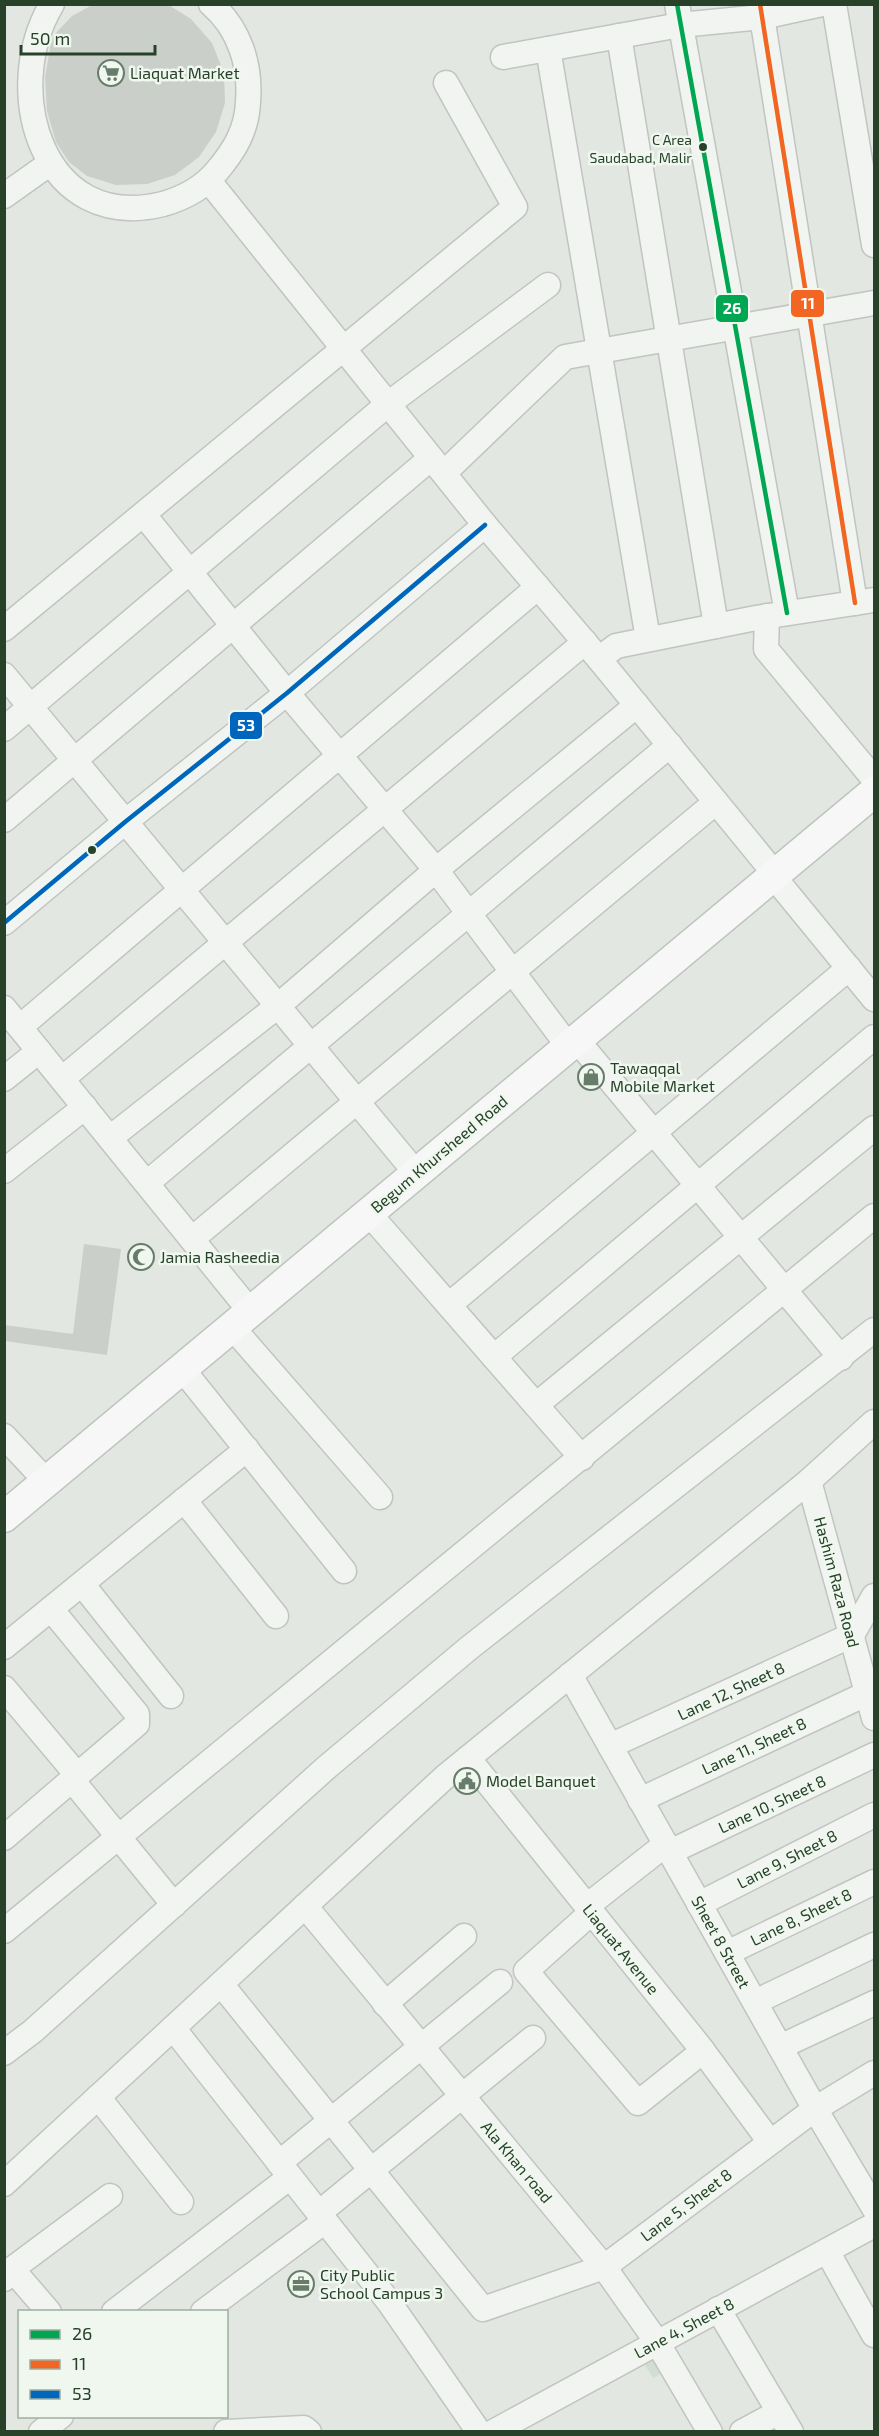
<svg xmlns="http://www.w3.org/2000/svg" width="879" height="2436" font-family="'Exo 2',sans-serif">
<rect width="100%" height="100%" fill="#e2e7e2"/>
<path fill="#d2ded4" d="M656,2352L668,2370L653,2378L642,2361Z"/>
<g fill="#cacfca">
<path d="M94,4H167L191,19L212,43L224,73L225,103L216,132L199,157L175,175L147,184L116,185L87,176L69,162L56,142L47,111L45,77L51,43L54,35L72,16Z"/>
<path d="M84,1244L121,1249L107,1355L4,1341V1325L73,1334Z"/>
</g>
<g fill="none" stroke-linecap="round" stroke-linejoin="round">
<defs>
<g id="minor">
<path d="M52,4C0,91 43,234 163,204C184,198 203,188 217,171C234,151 247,130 248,102C251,66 240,29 211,4"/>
<path d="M677,4L787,613"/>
<path d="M760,4L855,603"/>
<path d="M834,4L874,245"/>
<path d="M619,36L716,626"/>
<path d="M548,49L648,639"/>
<path d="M503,57L680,25L762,17L822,4"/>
<path d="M209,181L485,525L599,659L775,874"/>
<path d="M4,196L42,169"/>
<path d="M444,473L565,357L874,303"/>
<path d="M144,515L287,693L436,870L569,1047"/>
<path d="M767,616L766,649L874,779"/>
<path d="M4,629L515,207L446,83"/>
<path d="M599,659L616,646L756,618L874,600"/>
<path d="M4,675L416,1173"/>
<path d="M4,729L388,404L548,285"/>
<path d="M4,820L431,458"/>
<path d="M783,888L874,999"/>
<path d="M4,923L125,822L287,693L485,525"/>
<path d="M4,1008L250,1311"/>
<path d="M20,1027L538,587"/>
<path d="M586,1051L841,1358"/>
<path d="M4,1079L39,1051"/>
<path d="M62,1079L585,642"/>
<path d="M110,1138L279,1005L436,870L637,705"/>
<path d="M4,1171L85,1107"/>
<path d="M147,1183L670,745"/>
<path d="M378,1224L582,1458"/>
<path d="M192,1239L716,802"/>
<path d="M449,1305L849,968"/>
<path d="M232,1327L380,1497"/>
<path d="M494,1357L874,1037"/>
<path d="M191,1380L344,1571"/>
<path d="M536,1405L874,1128"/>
<path d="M4,1436L47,1482"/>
<path d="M809,1481L874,1718"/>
<path d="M184,1500L276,1616"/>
<path d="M82,1584L171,1696"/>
<path d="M4,1647L247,1449"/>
<path d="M570,1675L815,2109L874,2208"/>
<path d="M4,1688L78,1776"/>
<path d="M610,1746L852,1635L874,1596"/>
<path d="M468,1758L700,2047L770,2142"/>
<path d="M72,1780L174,1905"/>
<path d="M640,1800L868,1693"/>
<path d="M4,1838L137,1724V1714L51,1609"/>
<path d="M670,1852L874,1755"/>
<path d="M699,1904L874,1815"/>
<path d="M305,1906L604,2267L657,2342L710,2432"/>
<path d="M587,1906L666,1844"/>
<path d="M592,1912L526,1971L638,2103L703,2051"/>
<path d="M4,1931L874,1216"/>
<path d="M727,1953L874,1882"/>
<path d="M221,1984L483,2309L604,2267L815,2109L874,2073"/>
<path d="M755,2002L874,1945"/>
<path d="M385,2004L464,1936"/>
<path d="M173,2028L389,2302L479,2432"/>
<path d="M780,2047L874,2003"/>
<path d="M4,2053L33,2031L327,1767L469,1648L874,1330"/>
<path d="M98,2097L181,2202"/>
<path d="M279,2163L500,1982"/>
<path d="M4,2184L446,1776L809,1481L874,1422"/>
<path d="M319,2213L533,2038"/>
<path d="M827,2251L874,2335"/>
<path d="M12,2269L110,2196"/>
<path d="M4,2279L12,2269L49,2312"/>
<path d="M718,2309L791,2432"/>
<path d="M114,2312L290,2177"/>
<path d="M203,2312L325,2221"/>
<path d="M41,2432L61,2416"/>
<path d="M226,2432L304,2428L309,2432"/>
<path d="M493,2432L874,2225"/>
<path d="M742,2432L779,2412"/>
</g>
<path id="major" d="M4,1517L874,792"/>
</defs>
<use href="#minor" stroke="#c0c5c0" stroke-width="27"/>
<use href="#major" stroke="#bec5be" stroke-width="33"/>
<use href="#minor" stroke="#f2f4f2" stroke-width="24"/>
<use href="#major" stroke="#f6f7f6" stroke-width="30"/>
<defs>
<path id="bus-1" d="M677,4L787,613"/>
<path id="bus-2" d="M760,4L855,603"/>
<path id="bus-3" d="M4,923L125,822L287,693L485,525"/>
</defs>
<use href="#bus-1" stroke="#eff7ef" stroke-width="9"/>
<use href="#bus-2" stroke="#eff7ef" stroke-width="9"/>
<use href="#bus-3" stroke="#eff7ef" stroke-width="9"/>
<use href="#bus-1" stroke="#00a651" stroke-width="4.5"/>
<use href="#bus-2" stroke="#f26522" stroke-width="4.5"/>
<use href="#bus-3" stroke="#0065bd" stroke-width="4.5"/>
</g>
<defs>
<symbol id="supermarket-ring" viewBox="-11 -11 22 22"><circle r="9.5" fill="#eff7ef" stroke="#687c6a" stroke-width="1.5"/><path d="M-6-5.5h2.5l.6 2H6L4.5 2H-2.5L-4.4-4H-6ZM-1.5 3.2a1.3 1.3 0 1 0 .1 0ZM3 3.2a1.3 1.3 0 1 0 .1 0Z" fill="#687c6a"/></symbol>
<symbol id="shop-ring" viewBox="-11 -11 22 22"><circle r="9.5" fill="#eff7ef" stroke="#687c6a" stroke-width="1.5"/><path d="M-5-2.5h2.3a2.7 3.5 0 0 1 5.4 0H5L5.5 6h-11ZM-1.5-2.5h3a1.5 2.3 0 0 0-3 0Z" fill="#687c6a"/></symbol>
<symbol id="mosque-ring" viewBox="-11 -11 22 22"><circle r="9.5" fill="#eff7ef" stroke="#687c6a" stroke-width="1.5"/><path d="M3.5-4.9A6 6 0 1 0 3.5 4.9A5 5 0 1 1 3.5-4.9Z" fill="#687c6a"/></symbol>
<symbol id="civic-ring" viewBox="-11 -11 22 22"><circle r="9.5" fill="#eff7ef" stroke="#687c6a" stroke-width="1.5"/><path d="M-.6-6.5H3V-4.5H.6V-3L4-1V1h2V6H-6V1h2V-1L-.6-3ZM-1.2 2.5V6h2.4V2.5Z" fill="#687c6a"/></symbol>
<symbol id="office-ring" viewBox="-11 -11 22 22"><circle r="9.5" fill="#eff7ef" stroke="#687c6a" stroke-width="1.5"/><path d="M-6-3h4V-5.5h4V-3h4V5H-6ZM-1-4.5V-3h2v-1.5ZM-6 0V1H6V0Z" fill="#687c6a"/></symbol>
</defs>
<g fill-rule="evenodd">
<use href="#supermarket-ring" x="96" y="58" width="30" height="30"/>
<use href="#shop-ring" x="576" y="1062" width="30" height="30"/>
<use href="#mosque-ring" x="126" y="1242" width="30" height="30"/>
<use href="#civic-ring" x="452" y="1766" width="30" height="30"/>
<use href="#office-ring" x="286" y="2269" width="30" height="30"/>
</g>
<g fill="#274229" stroke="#eff7ef" stroke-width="2">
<circle cx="703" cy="147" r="5"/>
<circle cx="92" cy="850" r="5"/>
</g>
<g text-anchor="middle" stroke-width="5" stroke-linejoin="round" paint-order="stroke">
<g font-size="14" fill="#274229" stroke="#eff7ef" text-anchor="end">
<text x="692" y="145">C Area<tspan x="692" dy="18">Saudabad, Malir</tspan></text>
</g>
<g font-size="16" fill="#274229" stroke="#eff7ef" text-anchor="start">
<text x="130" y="79">Liaquat Market</text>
<text x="610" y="1074">Tawaqqal<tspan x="610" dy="18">Mobile Market</tspan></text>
<text x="160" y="1263">Jamia Rasheedia</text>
<text x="486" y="1787">Model Banquet</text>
<text x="320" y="2281">City Public<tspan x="320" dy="18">School Campus 3</tspan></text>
</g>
<g font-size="16" fill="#274229" stroke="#eff7ef">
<text transform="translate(439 1154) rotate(-40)" y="6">Begum Khursheed Road</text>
<text transform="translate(837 1582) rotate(75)" y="6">Hashim Raza Road</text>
<text transform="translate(731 1691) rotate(-25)" y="6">Lane 12, Sheet 8</text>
<text transform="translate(754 1746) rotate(-25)" y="6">Lane 11, Sheet 8</text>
<text transform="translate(772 1804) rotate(-25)" y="6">Lane 10, Sheet 8</text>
<text transform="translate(787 1859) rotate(-27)" y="6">Lane 9, Sheet 8</text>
<text transform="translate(801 1917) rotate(-26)" y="6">Lane 8, Sheet 8</text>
<text transform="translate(721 1942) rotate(61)" y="6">Sheet 8 Street</text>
<text transform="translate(621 1949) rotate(51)" y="6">Liaquat Avenue</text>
<text transform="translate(517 2162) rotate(50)" y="6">Ala Khan road</text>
<text transform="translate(686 2205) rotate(-37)" y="6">Lane 5, Sheet 8</text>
<text transform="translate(684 2328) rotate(-28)" y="6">Lane 4, Sheet 8</text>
</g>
</g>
<g stroke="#eff7ef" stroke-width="2">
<rect x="790" y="289" width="35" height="29" rx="6" fill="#f26522"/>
<rect x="715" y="294" width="34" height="29" rx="6" fill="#00a651"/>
<rect x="229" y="711" width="34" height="29" rx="6" fill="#0065bd"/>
</g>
<g font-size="16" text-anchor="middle" font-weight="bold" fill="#fff">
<text x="808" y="309">11</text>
<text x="732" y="314">26</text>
<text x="246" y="731">53</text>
</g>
<rect width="879" height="2436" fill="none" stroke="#274229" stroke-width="12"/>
<rect x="18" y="2310" width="210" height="108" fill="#eff7ef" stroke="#9fafa0" stroke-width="1.5"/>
<rect x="30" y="2330" width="30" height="9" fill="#00a651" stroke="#9fafa0" stroke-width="1.5"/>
<text x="72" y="2340" font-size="18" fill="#274229">26</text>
<rect x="30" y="2360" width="30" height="9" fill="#f26522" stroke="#9fafa0" stroke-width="1.5"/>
<text x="72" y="2370" font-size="18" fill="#274229">11</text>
<rect x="30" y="2390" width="30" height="9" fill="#0065bd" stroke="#9fafa0" stroke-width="1.5"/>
<text x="72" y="2400" font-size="18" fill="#274229">53</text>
<path d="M21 45v9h134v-9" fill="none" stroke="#274229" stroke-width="3"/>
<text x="30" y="45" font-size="18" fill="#274229" stroke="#eff7ef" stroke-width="4.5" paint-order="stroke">50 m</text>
</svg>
